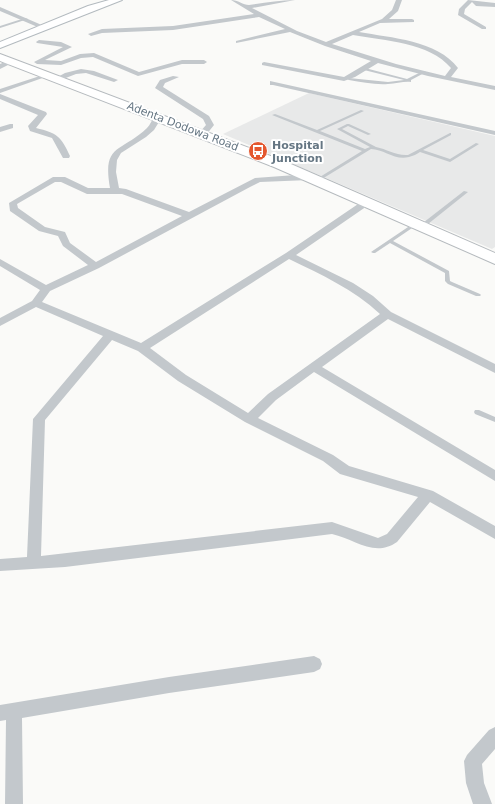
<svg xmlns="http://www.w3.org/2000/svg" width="495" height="804" font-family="'DejaVu Sans',sans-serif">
<rect width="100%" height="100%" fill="#fafaf8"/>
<path fill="#e8e9e9" d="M309,93L495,136V247L492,249L223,134Z"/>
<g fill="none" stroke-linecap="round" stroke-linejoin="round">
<defs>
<path id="secondary" d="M109,0H122L0,48V42L88,6Z"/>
<path id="primary" d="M0,54L284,161L495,253V264L274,167L0,61Z"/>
</defs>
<use href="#secondary" stroke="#b3babf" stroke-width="2"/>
<use href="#primary" stroke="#b5babe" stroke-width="2"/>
<g fill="#c3c8cc" fill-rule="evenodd">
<path d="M25,18L28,19L0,28V26Z"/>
<path d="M365,68L407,79L423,71L426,72L411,80V82C404,81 396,84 388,84C375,85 362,82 349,80L347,79L349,78L388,82L404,80L364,70L363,69Z"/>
<path d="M361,110L364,111L320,131L365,149L370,147L337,129L347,124H349L371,134L368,135L348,126L342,129L376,147C387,149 396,156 408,155L450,133H451V135L423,150L450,159L476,143L479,144L450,162L420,152C417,154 413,156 409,157C395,161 384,149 371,149L317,182H315V180L362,151L272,115L275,114L317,130Z"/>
<path d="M464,191L468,192L423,228H419V226Z"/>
<path d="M414,223H416L418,224L393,241L449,271L450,281L452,282L480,294L481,295L480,296H476L448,284L445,281V273L390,243L375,253H373L371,252Z"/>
<path d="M475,410H479L495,417V422L475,414L474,412Z"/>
</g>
<g fill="#c3c8cc" fill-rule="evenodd">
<path d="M231,0C238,0 243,5 249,5C265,3 279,0 295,0L252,8L297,31L326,42L382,19L392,10L396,0H402L398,11L389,19H412L414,20V22L380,23L359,32C391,38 437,40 458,68L451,77L495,86V90L428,76L378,63L355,77L344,81L262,65V63L264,62L344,77L371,61L325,46L290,32L236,43V41L285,29L259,17L173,30L102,33L91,36L88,34L102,29L173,26L254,14ZM353,35C385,41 429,42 451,68L445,76L396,64L332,44Z"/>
<path d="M468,0L495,3V7L476,6L472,2L465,9L464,14L486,27V29H482L458,15L459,9Z"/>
<path d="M0,7L44,26L45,27L40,28L0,11Z"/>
<path d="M39,40L61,42L72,47L45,60L61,61L80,54L94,53L139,72L182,60H204L207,62L204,64H182L138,76L93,57L81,58L61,65L37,64L34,62L63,47L37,43L36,42Z"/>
<path d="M12,59L15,61L14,62L0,69V64Z"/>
<path d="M81,69L94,71L118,80L114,82L86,73L76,74L58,81L54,79L65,73Z"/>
<path d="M46,74L51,75L0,93V89Z"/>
<path d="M173,76L179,77L165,83L163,87L209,116L214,125L206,135L199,133L206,125L203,119L155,88L160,80Z"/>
<path d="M270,81L495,131V135L273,85H270Z"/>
<path d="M0,94L46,112L47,114L36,128C57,133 61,136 70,156L69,158H63L52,138L30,131L28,126L38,115L0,99Z"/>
<path d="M155,115L162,117L154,130L146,137L121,153L117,160L116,172L119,188L126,189L189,212L255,178L309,174L313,177L309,180L260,182L250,187L99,268L50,291L42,302L141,343L286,253L364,200H370V204L296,255L353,283L373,296L391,312L495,364V373L388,319L322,367L495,470V481L314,372L276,400L258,418L333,455L349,466L433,491L495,526V539L430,502L397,542C374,558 355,539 332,534L65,567L0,571V559L27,557L33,419L103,336L36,307L0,326V318L32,301L40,290L0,266V259L46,285L88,265L63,246L58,236L39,231L10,211L9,203L53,177H65L88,188H110C102,143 121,153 147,128C150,125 152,120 155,115ZM55,182H61L87,194H122L182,216L96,262L70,243L65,232L45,227L18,208L17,204ZM289,259C322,275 353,289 380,314L268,394L248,413L186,375L150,348ZM112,340L138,351L178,381L245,422L323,461L340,474L418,497L387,534L378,538L332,522L41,556L45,420Z"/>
<path d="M10,124H13V128L0,132V127Z"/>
<path d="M314,656L320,659L322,664L320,669L314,672L169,693L22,718L23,804H5L6,720L0,721V705L169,677Z"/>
<path d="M495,727V749L482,764L484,783L492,804H473L466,783L464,761L467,755L489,730Z"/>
</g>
<use href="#secondary" fill="#fff" fill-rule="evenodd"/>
<use href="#primary" fill="#fff" fill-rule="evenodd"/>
</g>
<defs>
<symbol id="bus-disc" viewBox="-11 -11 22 22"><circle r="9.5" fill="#e4572e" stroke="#fff"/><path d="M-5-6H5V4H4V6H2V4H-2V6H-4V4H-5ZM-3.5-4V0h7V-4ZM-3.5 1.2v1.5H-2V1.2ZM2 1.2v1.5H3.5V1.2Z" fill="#fff"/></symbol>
</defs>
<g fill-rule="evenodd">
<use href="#bus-disc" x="247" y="140" width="22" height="22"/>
</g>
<g text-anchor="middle" stroke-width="4" stroke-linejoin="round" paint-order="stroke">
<g font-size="11" fill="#657683" stroke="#fff">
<text transform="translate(183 126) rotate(21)" y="4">Adenta Dodowa Road</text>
</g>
<g font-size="11" font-weight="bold" fill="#657683" stroke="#fff" text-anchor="start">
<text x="272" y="149">Hospital<tspan x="272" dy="13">Junction</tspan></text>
</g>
</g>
</svg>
